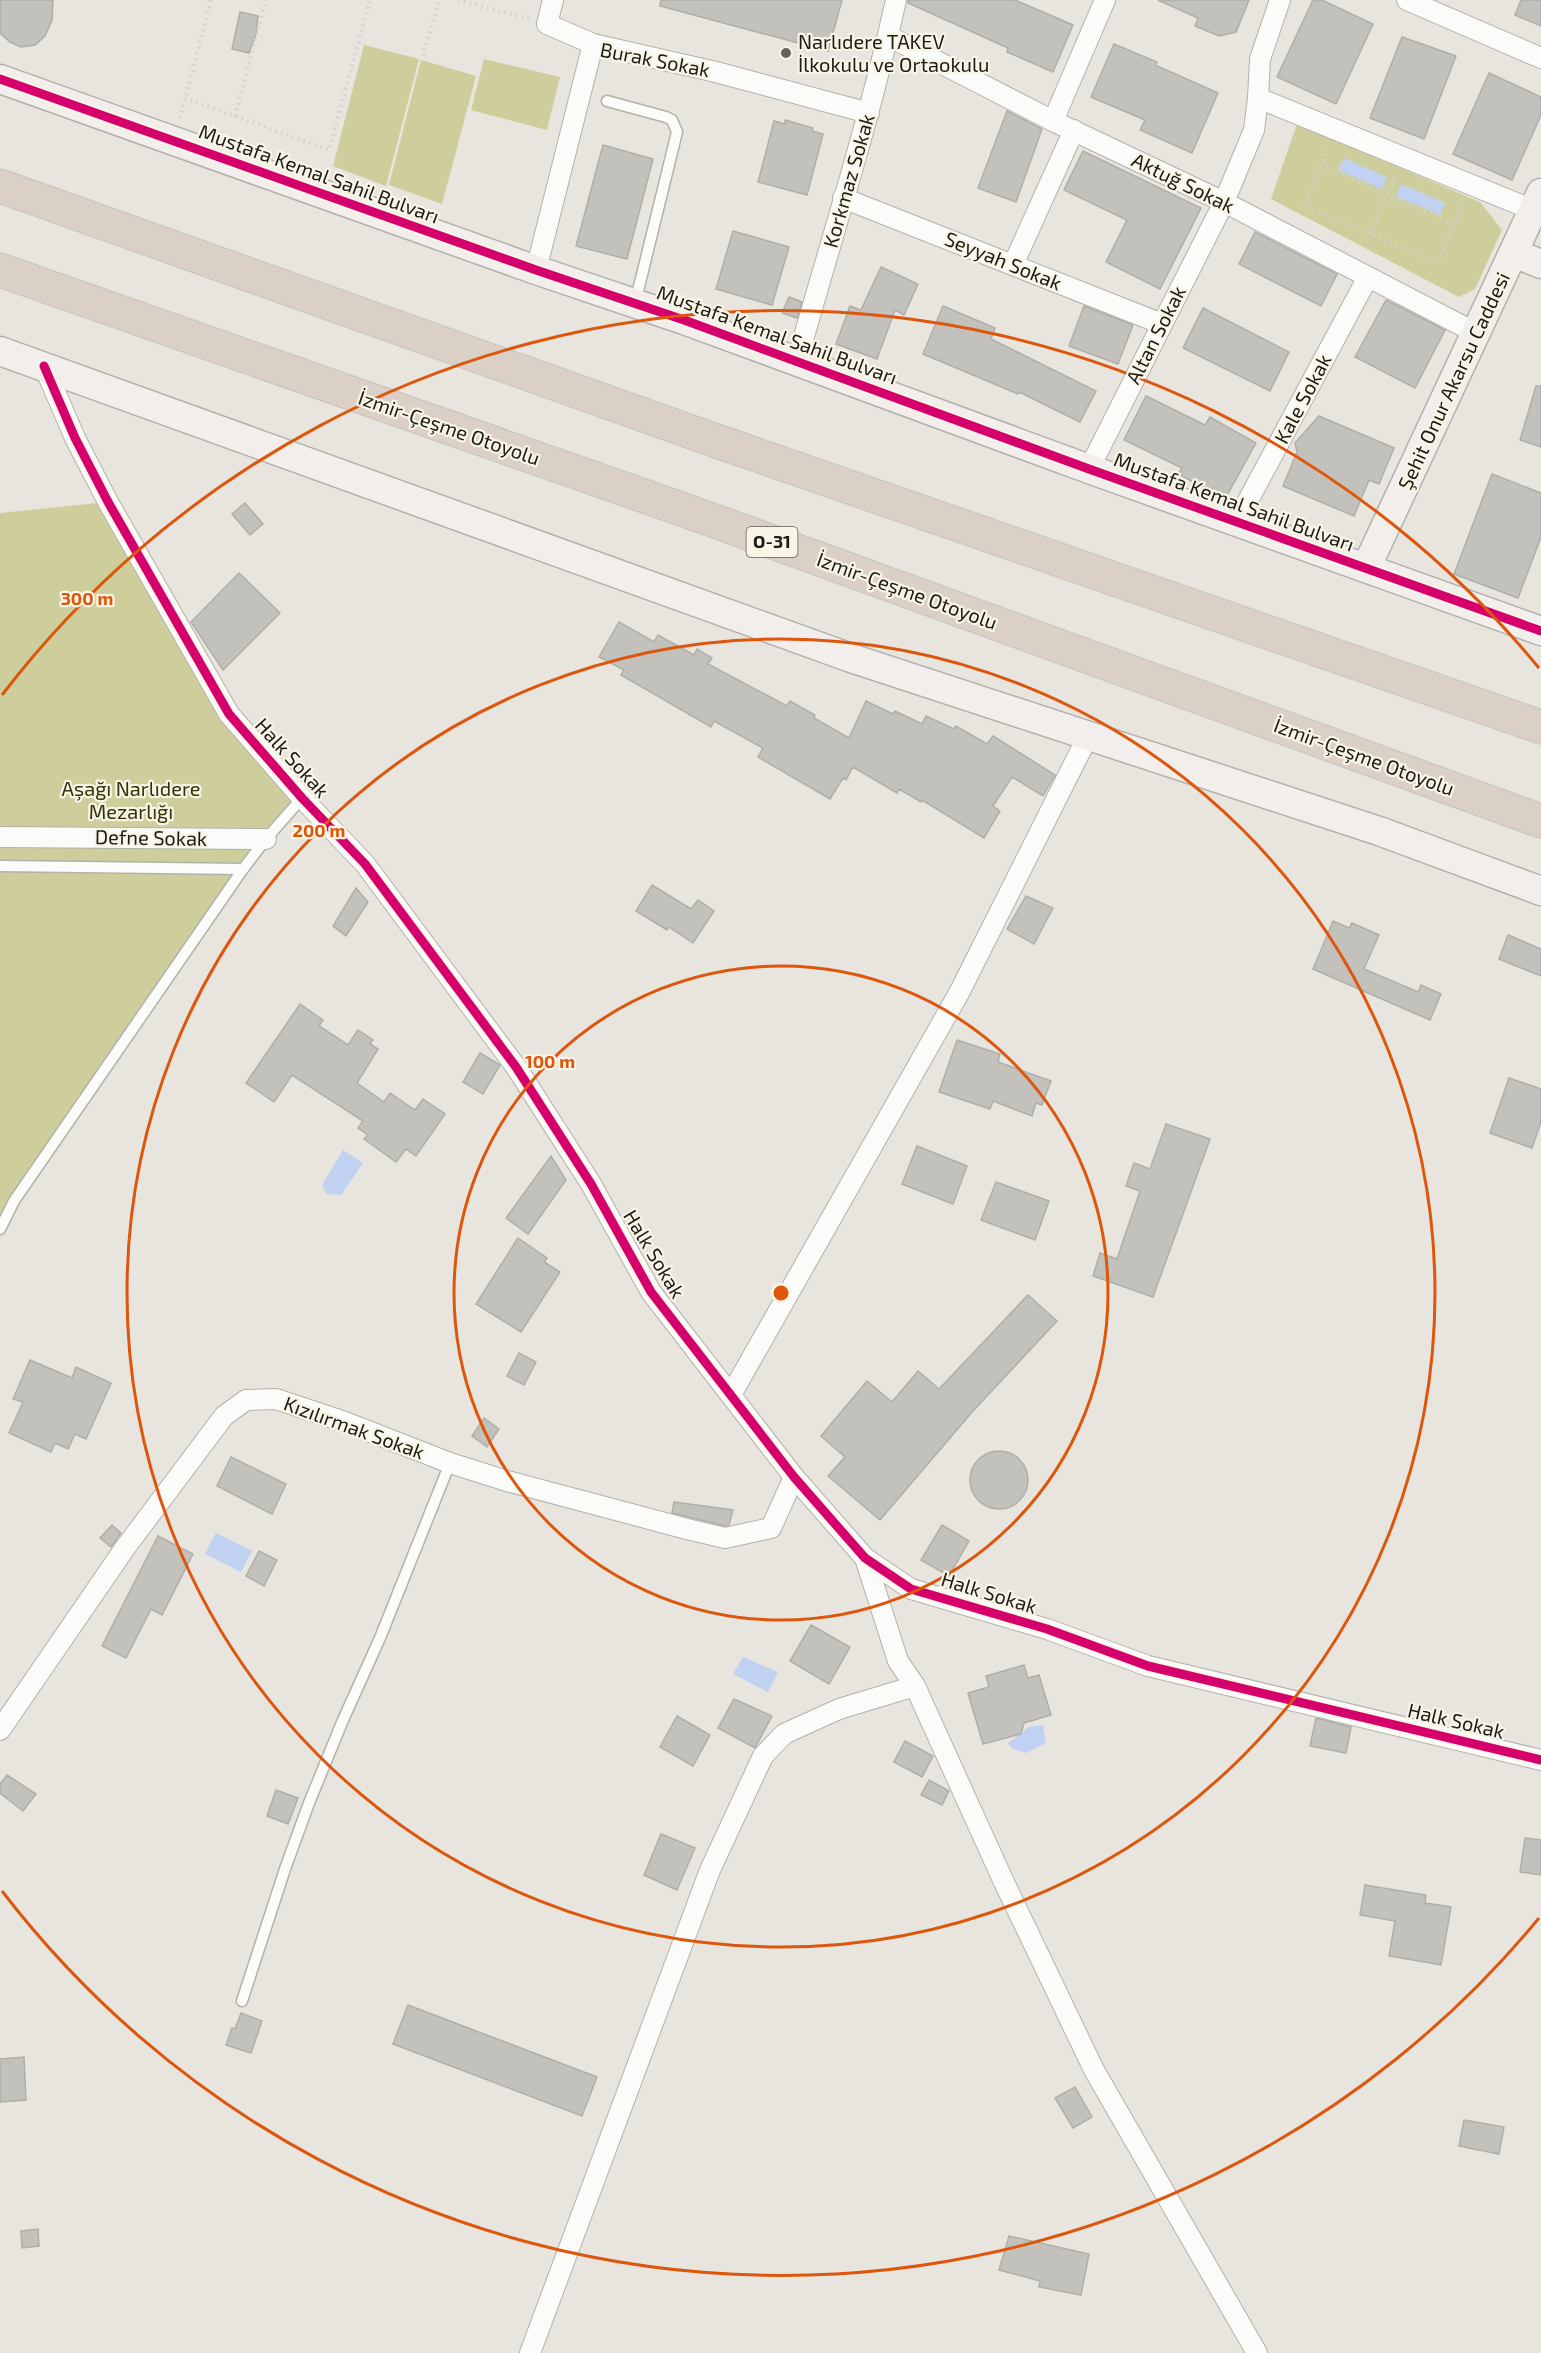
<svg xmlns="http://www.w3.org/2000/svg" width="1541" height="2353" font-family="'Exo 2',sans-serif">
<rect width="100%" height="100%" fill="#e7e5de"/>
<g fill="#cdce9b">
<path d="M364,45L419,59L386,186L333,166Z"/>
<path d="M484,59L560,77L547,130L471,110Z"/>
<path d="M421,60L476,76L442,204L389,185Z"/>
<path d="M1297,124L1480,202L1502,230L1475,289L1459,297L1271,199Z"/>
<path d="M108,502L229,714L302,798L266,839L0,1229V513Z"/>
</g>
<g fill="#c0d1f2">
<path d="M1344,158L1387,177L1382,189L1338,170Z"/>
<path d="M1401,184L1445,203L1440,215L1396,196Z"/>
<path d="M343,1150L363,1163L341,1195L326,1194L322,1185Z"/>
<path d="M216,1533L252,1551L241,1572L205,1554Z"/>
<path d="M743,1657L778,1672L768,1692L733,1674Z"/>
<path d="M1043,1725L1046,1743L1026,1753L1013,1749L1008,1743L1029,1727Z"/>
</g>
<g fill="#c3c1bc" stroke="#afaea9" stroke-width="1.5">
<path d="M0,0H53L52,20L45,36L35,45L21,47L10,42L0,33Z"/>
<path d="M661,0H842L828,51L660,6Z"/>
<path d="M908,0H1015L1073,25L1053,72L1007,52L1008,48L908,3Z"/>
<path d="M1158,0H1249L1236,32L1219,36L1195,26L1198,18Z"/>
<path d="M1313,0H1322L1373,24L1336,104L1277,77Z"/>
<path d="M1521,0H1541V26L1515,15Z"/>
<path d="M240,12L258,16L256,34L249,53L232,49Z"/>
<path d="M1402,37L1456,56L1424,139L1370,118Z"/>
<path d="M1114,44L1157,62L1155,65L1218,93L1192,153L1140,130L1145,120L1091,97Z"/>
<path d="M1489,73L1541,97V115L1512,180L1453,154Z"/>
<path d="M1007,111L1042,129L1016,202L978,188Z"/>
<path d="M785,120L813,128L812,131L823,134L807,195L758,182L774,121L785,124Z"/>
<path d="M603,145L653,159L627,259L576,246Z"/>
<path d="M1083,151L1201,208L1160,289L1106,262L1127,220L1064,190Z"/>
<path d="M733,231L789,247L772,305L716,289Z"/>
<path d="M1255,232L1337,274L1321,306L1239,264Z"/>
<path d="M881,267L918,284L904,315L895,310L877,359L836,344L850,306L861,310Z"/>
<path d="M789,297L802,302L797,318L782,313Z"/>
<path d="M1386,300L1445,330L1415,388L1355,357Z"/>
<path d="M943,306L995,328L991,339L1096,391L1080,422L1019,392L1018,394L923,354Z"/>
<path d="M1084,306L1133,325L1118,364L1069,346Z"/>
<path d="M1203,308L1289,352L1270,391L1183,348Z"/>
<path d="M1536,386H1541V447L1520,440Z"/>
<path d="M1146,396L1205,425L1210,417L1256,443L1225,499L1178,474L1182,468L1124,440Z"/>
<path d="M1319,416L1394,448L1379,484L1369,480L1354,516L1283,486L1297,452L1295,443Z"/>
<path d="M1492,474L1541,493V537L1518,598L1454,574Z"/>
<path d="M245,503L263,524L250,535L232,514Z"/>
<path d="M239,573L280,613L223,670L191,622Z"/>
<path d="M619,622L654,642L658,635L694,655L697,649L712,658L708,664L787,706L790,701L815,715L814,718L849,738L866,701L893,714L895,711L922,724L926,716L954,729L956,726L987,744L993,736L1055,775L1043,796L1012,777L993,806L1000,811L984,838L922,800L921,802L899,789L897,793L853,767L846,780L843,778L830,799L758,757L763,748L714,721L711,727L621,675L624,670L599,657Z"/>
<path d="M652,885L691,909L698,900L714,911L693,943L669,927L667,930L636,911Z"/>
<path d="M356,888L368,902L346,936L333,926Z"/>
<path d="M1026,896L1053,908L1034,944L1007,929Z"/>
<path d="M1333,921L1349,928L1352,923L1379,935L1364,969L1418,992L1421,985L1441,994L1430,1020L1313,969Z"/>
<path d="M1508,935L1541,949V976L1499,959Z"/>
<path d="M300,1004L323,1020L319,1026L348,1045L358,1030L373,1040L370,1044L378,1049L357,1083L384,1102L390,1093L415,1110L423,1099L445,1114L416,1156L406,1149L396,1162L364,1139L368,1135L358,1128L363,1121L292,1075L274,1102L246,1083Z"/>
<path d="M957,1040L1000,1054L998,1062L1051,1081L1042,1105L1036,1103L1032,1116L993,1101L990,1109L939,1092Z"/>
<path d="M480,1053L500,1065L483,1094L463,1082Z"/>
<path d="M1509,1078L1541,1089V1122L1532,1148L1490,1133Z"/>
<path d="M1166,1124L1210,1139L1153,1297L1093,1276L1100,1253L1117,1259L1140,1191L1126,1186L1134,1163L1150,1169Z"/>
<path d="M917,1146L967,1166L953,1204L902,1184Z"/>
<path d="M551,1156L566,1180L528,1234L506,1218Z"/>
<path d="M996,1182L1049,1201L1035,1240L981,1220Z"/>
<path d="M518,1238L547,1258L544,1262L560,1272L521,1332L476,1304Z"/>
<path d="M1028,1295L1057,1321L973,1411L880,1520L828,1476L845,1457L821,1436L867,1381L892,1402L918,1371L939,1389Z"/>
<path d="M519,1353L536,1362L524,1385L507,1376Z"/>
<path d="M30,1360L72,1378L76,1367L111,1383L86,1439L75,1434L68,1449L55,1443L51,1452L9,1433L23,1402L13,1399Z"/>
<path d="M484,1418L499,1429L487,1447L472,1436Z"/>
<circle cx="999" cy="1480" r="29"/>
<path d="M231,1457L286,1484L272,1514L217,1486Z"/>
<path d="M674,1502L733,1510L729,1525L725,1526L672,1513Z"/>
<path d="M112,1525L121,1533L111,1547L100,1538Z"/>
<path d="M942,1525L969,1541L949,1576L921,1560Z"/>
<path d="M158,1536L193,1554L162,1615L151,1609L126,1658L102,1646Z"/>
<path d="M259,1551L277,1560L264,1586L246,1576Z"/>
<path d="M811,1625L850,1647L829,1684L790,1661Z"/>
<path d="M1024,1665L1028,1678L1039,1675L1051,1715L1024,1723L1021,1734L983,1744L968,1693L989,1687L986,1676Z"/>
<path d="M734,1699L772,1716L755,1748L718,1728Z"/>
<path d="M677,1716L710,1735L693,1766L660,1747Z"/>
<path d="M1316,1718L1351,1727L1346,1753L1310,1746Z"/>
<path d="M905,1741L933,1756L922,1777L894,1762Z"/>
<path d="M7,1775L36,1794L23,1811L0,1793V1784Z"/>
<path d="M929,1780L949,1791L942,1805L921,1795Z"/>
<path d="M276,1790L298,1798L288,1824L267,1816Z"/>
<path d="M661,1834L695,1848L677,1890L644,1875Z"/>
<path d="M1525,1838L1541,1840V1875L1520,1872Z"/>
<path d="M1365,1885L1426,1895L1425,1903L1451,1907L1441,1965L1389,1956L1395,1921L1360,1915Z"/>
<path d="M408,2005L597,2077L582,2116L393,2044Z"/>
<path d="M241,2013L262,2021L251,2053L226,2045L232,2028L235,2029Z"/>
<path d="M24,2057L26,2100L0,2102V2059Z"/>
<path d="M1075,2087L1092,2117L1073,2128L1055,2098Z"/>
<path d="M1464,2120L1504,2127L1499,2154L1459,2146Z"/>
<path d="M38,2229L39,2246L22,2248L21,2231Z"/>
<path d="M1009,2236L1089,2254L1081,2295L1039,2287L1040,2281L999,2270Z"/>
</g>
<g fill="none" stroke-linecap="round" stroke-linejoin="round">
<defs>
<g id="lane">
<path d="M607,101L666,117L672,120L677,132L635,303"/>
<path d="M0,866L243,869"/>
<path d="M0,1229L14,1201L243,869L266,839L302,798"/>
<path d="M242,2001L285,1869L309,1803L343,1720L380,1638L450,1463"/>
</g>
<g id="street">
<path d="M553,0L547,24L593,44L716,72L869,113"/>
<path d="M1280,0L1260,59L1258,98L1533,210"/>
<path d="M1407,0L1541,58"/>
<path d="M888,36L1053,121L1224,202L1476,333"/>
<path d="M1053,121L1105,0"/>
<path d="M843,198L1162,324"/>
<path d="M1013,265L1074,130"/>
<path d="M536,270L593,44"/>
<path d="M797,361C831,240 869,122 896,0"/>
<path d="M44,366L75,438L108,502L229,714L302,798L365,864L516,1067L591,1184L651,1292L794,1477L865,1558L911,1589L1047,1629L1148,1666L1541,1760"/>
<path d="M1089,469L1224,202L1254,130L1258,98"/>
<path d="M1237,521L1368,277"/>
<path d="M0,837L266,839"/>
<path d="M732,1393L959,993L1088,736"/>
<path d="M865,1558L898,1661L915,1686L1003,1880L1094,2070L1257,2353"/>
<path d="M0,1730L125,1548L224,1416L246,1400L276,1399L345,1422L450,1463L507,1481L687,1529L725,1538L771,1528L794,1477"/>
<path d="M530,2353L710,1870L763,1756L784,1734L839,1709L915,1686"/>
</g>
<g id="secondary">
<path d="M0,79L536,270L684,320L1089,469L1541,631"/>
<path d="M1514,253L1541,264"/>
<path d="M0,351L851,658L1379,831L1541,891"/>
<path d="M1366,568L1541,193"/>
</g>
<g id="highway">
<path d="M0,186L711,439L1541,727"/>
<path d="M0,270L687,511L1541,821"/>
</g>
</defs>
<use href="#lane" stroke="#b3b1ac" stroke-width="13"/>
<use href="#street" stroke="#b3b1ac" stroke-width="22"/>
<use href="#secondary" stroke="#b3b1ac" stroke-width="31"/>
<use href="#highway" stroke="#c4c3c0" stroke-width="35"/>
<g stroke="#d2d1cf" stroke-width="4" stroke-dasharray="1.5 4.5" stroke-linecap="butt">
<path d="M458,0L529,19"/>
<path d="M423,56L439,0"/>
<path d="M185,98L329,150L370,0"/>
<path d="M235,116L266,0"/>
<path d="M180,118L211,0"/>
<path d="M1327,148L1304,206L1438,263L1464,202"/>
<path d="M1320,165L1454,224"/>
<path d="M1371,234L1396,174"/>
</g>
<use href="#lane" stroke="#fbfbfa" stroke-width="10"/>
<use href="#street" stroke="#fbfbfa" stroke-width="20"/>
<use href="#secondary" stroke="#f1eeeb" stroke-width="28"/>
<use href="#highway" stroke="#dad0c6" stroke-width="33"/>
<defs>
<g id="cycleway">
<path d="M0,79L536,270L684,320L1089,469L1541,631"/>
<path d="M44,366L75,438L108,502L229,714L302,798L365,864L516,1067L591,1184L651,1292L794,1477L865,1558L911,1589L1047,1629L1148,1666L1541,1760"/>
</g>
</defs>
<use href="#cycleway" stroke="#f8f5e7" stroke-width="13"/>
<use href="#cycleway" stroke="#d6006c" stroke-width="9"/>
</g>
<g fill="none" stroke="#de560c" stroke-width="3">
<circle cx="781" cy="1293" r="327"/>
<circle cx="781" cy="1293" r="654"/>
<path d="M1539 1918A982 982 0 0 1 2 1891M2 695A982 982 0 0 1 1539 668"/>
</g>
<circle fill="#63625c" stroke="#f8f5e7" stroke-width="2" cx="786" cy="53" r="6"/>
<g text-anchor="middle" stroke-width="4.5" stroke-linejoin="round" paint-order="stroke">
<rect fill="#f8f5e7" stroke="#5e5c55" stroke-width="1.5" x="746.5" y="527" width="51" height="30" rx="4.5"/>
<g font-size="18" font-weight="bold" fill="#1c1b16">
<text x="772" y="548">O-31</text>
</g>
<g font-size="20" fill="#1c1b16" stroke="#f8f5e7" text-anchor="start">
<text x="798" y="49">Narlıdere TAKEV<tspan x="798" dy="23">İlkokulu ve Ortaokulu</tspan></text>
</g>
<g font-size="20" fill="#1c1b16" stroke="#f8f5e7">
<text transform="translate(655 60) rotate(11)" y="7">Burak Sokak</text>
<text transform="translate(319 174) rotate(20)" y="7">Mustafa Kemal Sahil Bulvarı</text>
<text transform="translate(849 181) rotate(-74)" y="7">Korkmaz Sokak</text>
<text transform="translate(1183 183) rotate(26)" y="7">Aktuğ Sokak</text>
<text transform="translate(1003 261) rotate(22)" y="7">Seyyah Sokak</text>
<text transform="translate(777 335) rotate(20)" y="7">Mustafa Kemal Sahil Bulvarı</text>
<text transform="translate(1156 335) rotate(-63)" y="7">Altan Sokak</text>
<text transform="translate(1454 381) rotate(-65)" y="7">Şehit Onur Akarsu Caddesi</text>
<text transform="translate(1303 399) rotate(-62)" y="7">Kale Sokak</text>
<text transform="translate(449 428) rotate(19)" y="7">İzmir-Çeşme Otoyolu</text>
<text transform="translate(1234 502) rotate(20)" y="7">Mustafa Kemal Sahil Bulvarı</text>
<text transform="translate(907 591) rotate(20)" y="7">İzmir-Çeşme Otoyolu</text>
<text transform="translate(1364 757) rotate(20)" y="7">İzmir-Çeşme Otoyolu</text>
<text transform="translate(292 758) rotate(48)" y="7">Halk Sokak</text>
<text transform="translate(151 838) rotate(1)" y="7">Defne Sokak</text>
<text transform="translate(654 1254) rotate(59)" y="7">Halk Sokak</text>
<text transform="translate(354 1428) rotate(20)" y="7">Kızılırmak Sokak</text>
<text transform="translate(989 1593) rotate(17)" y="7">Halk Sokak</text>
<text transform="translate(1456 1721) rotate(13)" y="7">Halk Sokak</text>
</g>
<g font-size="20" fill="#323307" stroke="#f8f5e7">
<text x="131" y="796">Aşağı Narlıdere<tspan x="131" dy="23">Mezarlığı</tspan></text>
</g>
</g>
<circle cx="781" cy="1293" r="9" fill="#de560c" stroke="#f8f5e7" stroke-width="3"/>
<g font-size="18" text-anchor="middle" font-weight="bold" fill="#de560c" stroke="#f8f5e7" stroke-width="4.5" stroke-linejoin="round" paint-order="stroke">
<text x="87" y="605">300 m</text>
<text x="319" y="837">200 m</text>
<text x="550" y="1068">100 m</text>
</g>
</svg>
